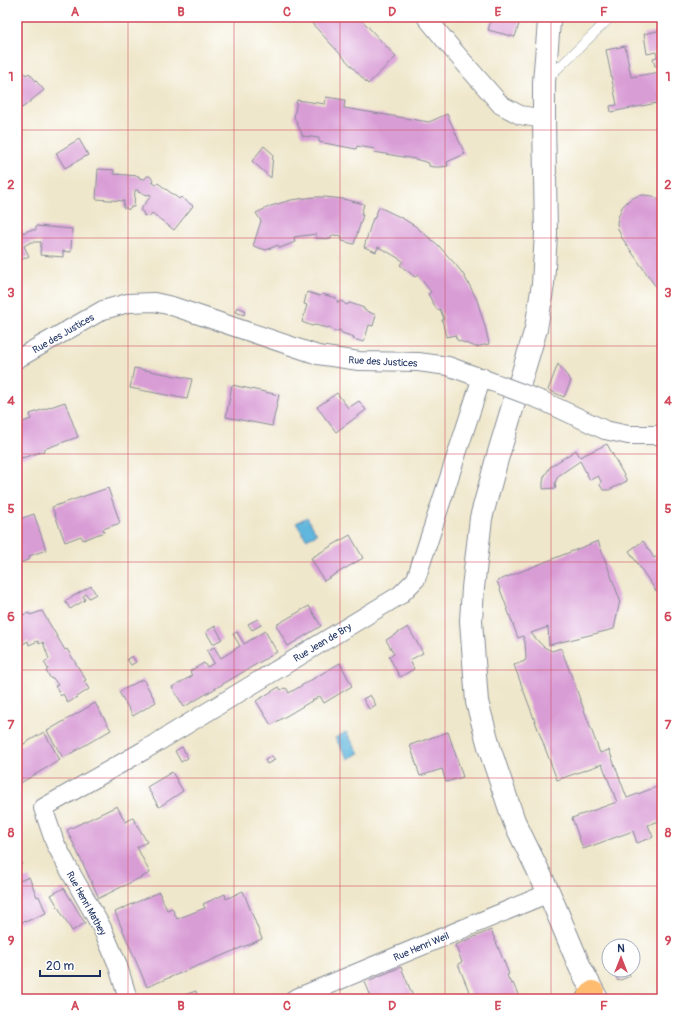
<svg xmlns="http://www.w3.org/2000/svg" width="679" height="1016" font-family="Pangolin,sans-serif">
<rect width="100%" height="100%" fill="#fff"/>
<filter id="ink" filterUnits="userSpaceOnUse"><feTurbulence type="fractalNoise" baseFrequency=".025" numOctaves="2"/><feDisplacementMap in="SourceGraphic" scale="8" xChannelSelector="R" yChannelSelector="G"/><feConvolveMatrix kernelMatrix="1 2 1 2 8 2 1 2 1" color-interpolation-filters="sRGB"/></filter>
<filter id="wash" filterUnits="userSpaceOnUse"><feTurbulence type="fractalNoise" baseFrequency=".012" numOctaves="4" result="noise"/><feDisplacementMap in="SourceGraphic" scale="16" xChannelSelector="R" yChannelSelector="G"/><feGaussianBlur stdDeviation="0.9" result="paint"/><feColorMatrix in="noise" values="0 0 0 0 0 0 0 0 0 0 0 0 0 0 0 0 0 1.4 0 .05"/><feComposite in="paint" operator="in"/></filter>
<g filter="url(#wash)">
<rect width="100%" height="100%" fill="#efe7cb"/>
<g fill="#61b6dd" stroke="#3e729e">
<path d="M307,517L317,534L306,539L296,523Z"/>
<path d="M346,732L359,753L348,759L335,738Z"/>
</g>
<g id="blocks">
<g fill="#d99dd6">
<path d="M306,17H359L396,57L368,84Z"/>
<path d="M492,17H521L515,37L488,30Z"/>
<path d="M662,30V102L611,112L610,106L617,105L606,50L625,46L631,77L660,72L659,66H655L653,58L657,57L656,52L647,54L644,34Z"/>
<path d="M22,70L26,75L29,73L44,90L22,108L17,103V75Z"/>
<path d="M326,97L345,100L344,108L429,122L447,114L465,154L447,162L448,166L441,167H433L429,166V163L415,159L374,152L375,149L357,146L356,149L319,142V138L303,136L294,117L297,100L325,104Z"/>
<path d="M79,139L88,155L65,168L56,153Z"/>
<path d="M264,146L273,154L271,178L252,161Z"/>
<path d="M98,169L114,170V174L139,176V178L145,179L147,176H150L153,180L152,182L156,185L158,183L179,199L181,197L193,206L174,230L152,213L149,217L147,215L144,216L143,212L140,210L151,196L150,194L148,195L138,192V190H135L134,207H131L128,210L127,208H123L124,201L96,199Z"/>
<path d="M643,195L653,196L662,202V295L656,287L622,238L618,229L617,223L618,218L622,207L629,200L637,196Z"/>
<path d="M315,197H325L343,199L364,204L361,215H363L354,244L342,241V236L332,235L331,239L316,238V234L294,237L295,242L280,248L278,245L266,250L253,246L261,221L256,213L271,206L291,200Z"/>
<path d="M379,207L402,218L415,226L438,245L456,265L463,274L471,288L477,300L486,330L489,344L476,347L457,340L455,335L446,337L442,320L444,319L440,309L437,310L428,294L431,292L418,275L415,277L400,265L403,261L388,252L378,247L376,252L364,247L373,218L374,219Z"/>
<path d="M36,226L72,229L71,252L63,251V257L40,255L41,242H31L24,246L29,256L17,262V231L21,229L23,233L30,230H36Z"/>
<path d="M307,292L320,296L322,294L336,298L338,303L341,301L343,302L346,305L350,303L364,308V310L376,315L373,326L369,325L364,342L353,339L354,337L342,333L340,330L335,332L329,327L327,328L315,325L312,326L302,322L307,305L304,304Z"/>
<path d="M237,307L245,310L244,315L235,312Z"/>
<path d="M558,364L571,381L564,397L548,390Z"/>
<path d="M134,368L192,379L187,399L130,388Z"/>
<path d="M232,385L279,395L272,426L226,417Z"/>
<path d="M337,393L348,408L359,401L366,410L336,432L317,407Z"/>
<path d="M65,402L78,437L44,449V451L22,458V457L17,458V424L31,419L30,414Z"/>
<path d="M607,444L627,481L609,490H603L600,485L601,481L598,476L590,480L580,461L558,476L555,483L556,488L543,489V483L544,477L550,467L576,450L580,457Z"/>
<path d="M108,488L120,523L103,529L104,532L83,540L81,536L65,542L52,507Z"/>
<path d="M34,514L46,550L29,556L30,559L17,564V520Z"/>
<path d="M350,535L363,558L324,581L311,558Z"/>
<path d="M598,541L620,600L614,629L549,645L548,627L531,633L537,640L544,647L552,651L561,648L600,753L609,750L627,798L662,785V820L648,825L653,837L637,843L633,831L583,849L572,818L617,802L602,764L557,780L514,665L525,661L526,658L525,642L523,636L518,638L497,581Z"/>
<path d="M643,541L654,558L662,553V587L656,591L629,551Z"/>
<path d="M91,586L96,594L89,598L86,594L83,596L85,600L70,609L65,601Z"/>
<path d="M309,606L321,626L288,646L276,625Z"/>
<path d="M42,611L65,650L67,649L86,680L84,681L89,689L68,703L63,694L61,696L55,686L58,685L53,678L51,679L46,671L48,669L44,662L49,659L43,642L39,644L38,641L29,645L28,641L21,645L22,647L17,649V617L29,613L30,615Z"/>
<path d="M258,619L261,625L252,630L248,624Z"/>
<path d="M215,626L222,639L213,644L206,632Z"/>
<path d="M408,627L423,653L410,660L414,669L400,677L389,657L394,654L386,640Z"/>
<path d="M265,631L277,652L184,707L172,687L192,676L190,671L204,663L207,667L214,663L207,651L214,647L221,658L240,646L233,634L237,632L244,644Z"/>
<path d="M132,656L136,662L131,665L127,659Z"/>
<path d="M340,663L352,686L324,703L320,696L271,725L256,701L279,687L281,690L284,688L287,689L289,693Z"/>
<path d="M143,679L156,702L133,716L119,692Z"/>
<path d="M370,695L376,705L369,709L363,699Z"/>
<path d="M95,703L111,730L63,758L47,731Z"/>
<path d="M44,732L60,760L17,785V748Z"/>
<path d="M448,732L463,777L446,782L442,769L420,776L410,745Z"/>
<path d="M182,747L188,758L181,762L175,751Z"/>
<path d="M272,756L275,760L267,764L265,760Z"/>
<path d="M172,772L183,791L159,807L147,787Z"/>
<path d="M117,806L125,822L133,818L147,842L137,847L150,873L99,898L67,830Z"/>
<path d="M17,855L22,864L17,867Z"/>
<path d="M29,877L37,897L39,896L46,913L25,922V921L17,924V904L19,903L17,899V895L21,893L17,882Z"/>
<path d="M64,888L85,923L72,931L51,895Z"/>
<path d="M243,891L262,939L147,987L115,912L159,892L167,910L172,908L177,919L205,908L203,904L225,894L226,899Z"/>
<path d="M491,930L509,974L507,975L511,984L513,983L520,999H472L458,964L462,962L455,945Z"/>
<path d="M401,967L414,999H372L365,982Z"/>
<path d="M613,970H628L630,976L618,981Z"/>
<path d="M196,991L198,999H172Z"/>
</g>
</g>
</g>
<g filter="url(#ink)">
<use href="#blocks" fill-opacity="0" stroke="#858b94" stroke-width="1"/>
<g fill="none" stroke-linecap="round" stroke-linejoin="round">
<defs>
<path id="service" d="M548,78L611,17"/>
<g id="minor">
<path d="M426,17L453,50L501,105L520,115L544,119"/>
<path d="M17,359L103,310L128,303L154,302L172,306L318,355L359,361L418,362L448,366L492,382"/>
<path d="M543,401L605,430L628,435H662"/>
<path d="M128,999L117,963L102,928L71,873L55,843L43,808L143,751L400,595L416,579L482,377"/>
<path d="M294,999L549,893"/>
</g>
<path id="tertiary" d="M550,17L549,22L544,82V119L546,233L543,284L536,329L497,459L481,518L473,588L471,621L477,702L490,750L514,821L549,893L580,967L597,999"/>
<path id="primary" d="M587,999L593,992"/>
</defs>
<use href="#service" stroke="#858b94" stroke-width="10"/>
<use href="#minor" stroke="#858b94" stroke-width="20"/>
<use href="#tertiary" stroke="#858b94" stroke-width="24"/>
<use href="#primary" stroke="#858b94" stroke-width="24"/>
<use href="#service" stroke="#fff" stroke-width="9"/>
<use href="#minor" stroke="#fff" stroke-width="18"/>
<use href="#tertiary" stroke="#fff" stroke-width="22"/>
<use href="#primary" stroke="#fdbc70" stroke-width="22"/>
<defs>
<path id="minor-bridge" d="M495,383L543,401"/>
</defs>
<use href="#minor-bridge" stroke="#858b94" stroke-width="20" stroke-linecap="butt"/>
<use href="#minor-bridge" stroke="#fff" stroke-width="18"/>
</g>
</g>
<path fill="none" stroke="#d1495b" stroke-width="1" stroke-opacity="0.55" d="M128,17V999M234,17V999M340,17V999M445,17V999M551,17V999M17,130H662M17,238H662M17,346H662M17,454H662M17,562H662M17,670H662M17,778H662M17,886H662"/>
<g text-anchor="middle" stroke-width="3" stroke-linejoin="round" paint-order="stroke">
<g font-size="10" fill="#1b2f5e" stroke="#fff">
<text transform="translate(63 333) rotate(-30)" y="4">Rue des Justices</text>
<text transform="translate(383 361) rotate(3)" y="4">Rue des Justices</text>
<text transform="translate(322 642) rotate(-31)" y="4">Rue Jean de Bry</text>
<text transform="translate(87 903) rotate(61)" y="4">Rue Henri Mathey</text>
<text transform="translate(421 946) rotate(-23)" y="4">Rue Henri Weil</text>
</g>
</g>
<rect width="679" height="1016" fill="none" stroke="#fff" stroke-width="44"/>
<g transform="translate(621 958)"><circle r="19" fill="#ffffff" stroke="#a4acbf"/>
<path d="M0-3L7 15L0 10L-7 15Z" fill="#d1495b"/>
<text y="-6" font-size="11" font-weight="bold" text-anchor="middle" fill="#1b2f5e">N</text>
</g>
<path d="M40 970v6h60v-6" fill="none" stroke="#1b2f5e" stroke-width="2"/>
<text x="46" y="970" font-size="12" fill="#1b2f5e" stroke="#ffffff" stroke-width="3" paint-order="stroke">20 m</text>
<rect x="22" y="22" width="635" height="972" fill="none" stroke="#d1495b" stroke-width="1.5"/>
<g font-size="13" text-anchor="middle" font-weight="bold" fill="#d1495b">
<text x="75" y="16">A</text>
<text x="181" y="16">B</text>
<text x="287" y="16">C</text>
<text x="392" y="16">D</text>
<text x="498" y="16">E</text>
<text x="604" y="16">F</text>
<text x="11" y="81">1</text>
<text x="668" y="81">1</text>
<text x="11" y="189">2</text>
<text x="668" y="189">2</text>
<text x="11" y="297">3</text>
<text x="668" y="297">3</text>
<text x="11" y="405">4</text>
<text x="668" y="405">4</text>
<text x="11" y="513">5</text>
<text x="668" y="513">5</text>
<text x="11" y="621">6</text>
<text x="668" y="621">6</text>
<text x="11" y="729">7</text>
<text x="668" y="729">7</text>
<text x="11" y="837">8</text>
<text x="668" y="837">8</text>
<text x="11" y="945">9</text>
<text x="668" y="945">9</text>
<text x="75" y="1010">A</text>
<text x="181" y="1010">B</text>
<text x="287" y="1010">C</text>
<text x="392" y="1010">D</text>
<text x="498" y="1010">E</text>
<text x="604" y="1010">F</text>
</g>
</svg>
